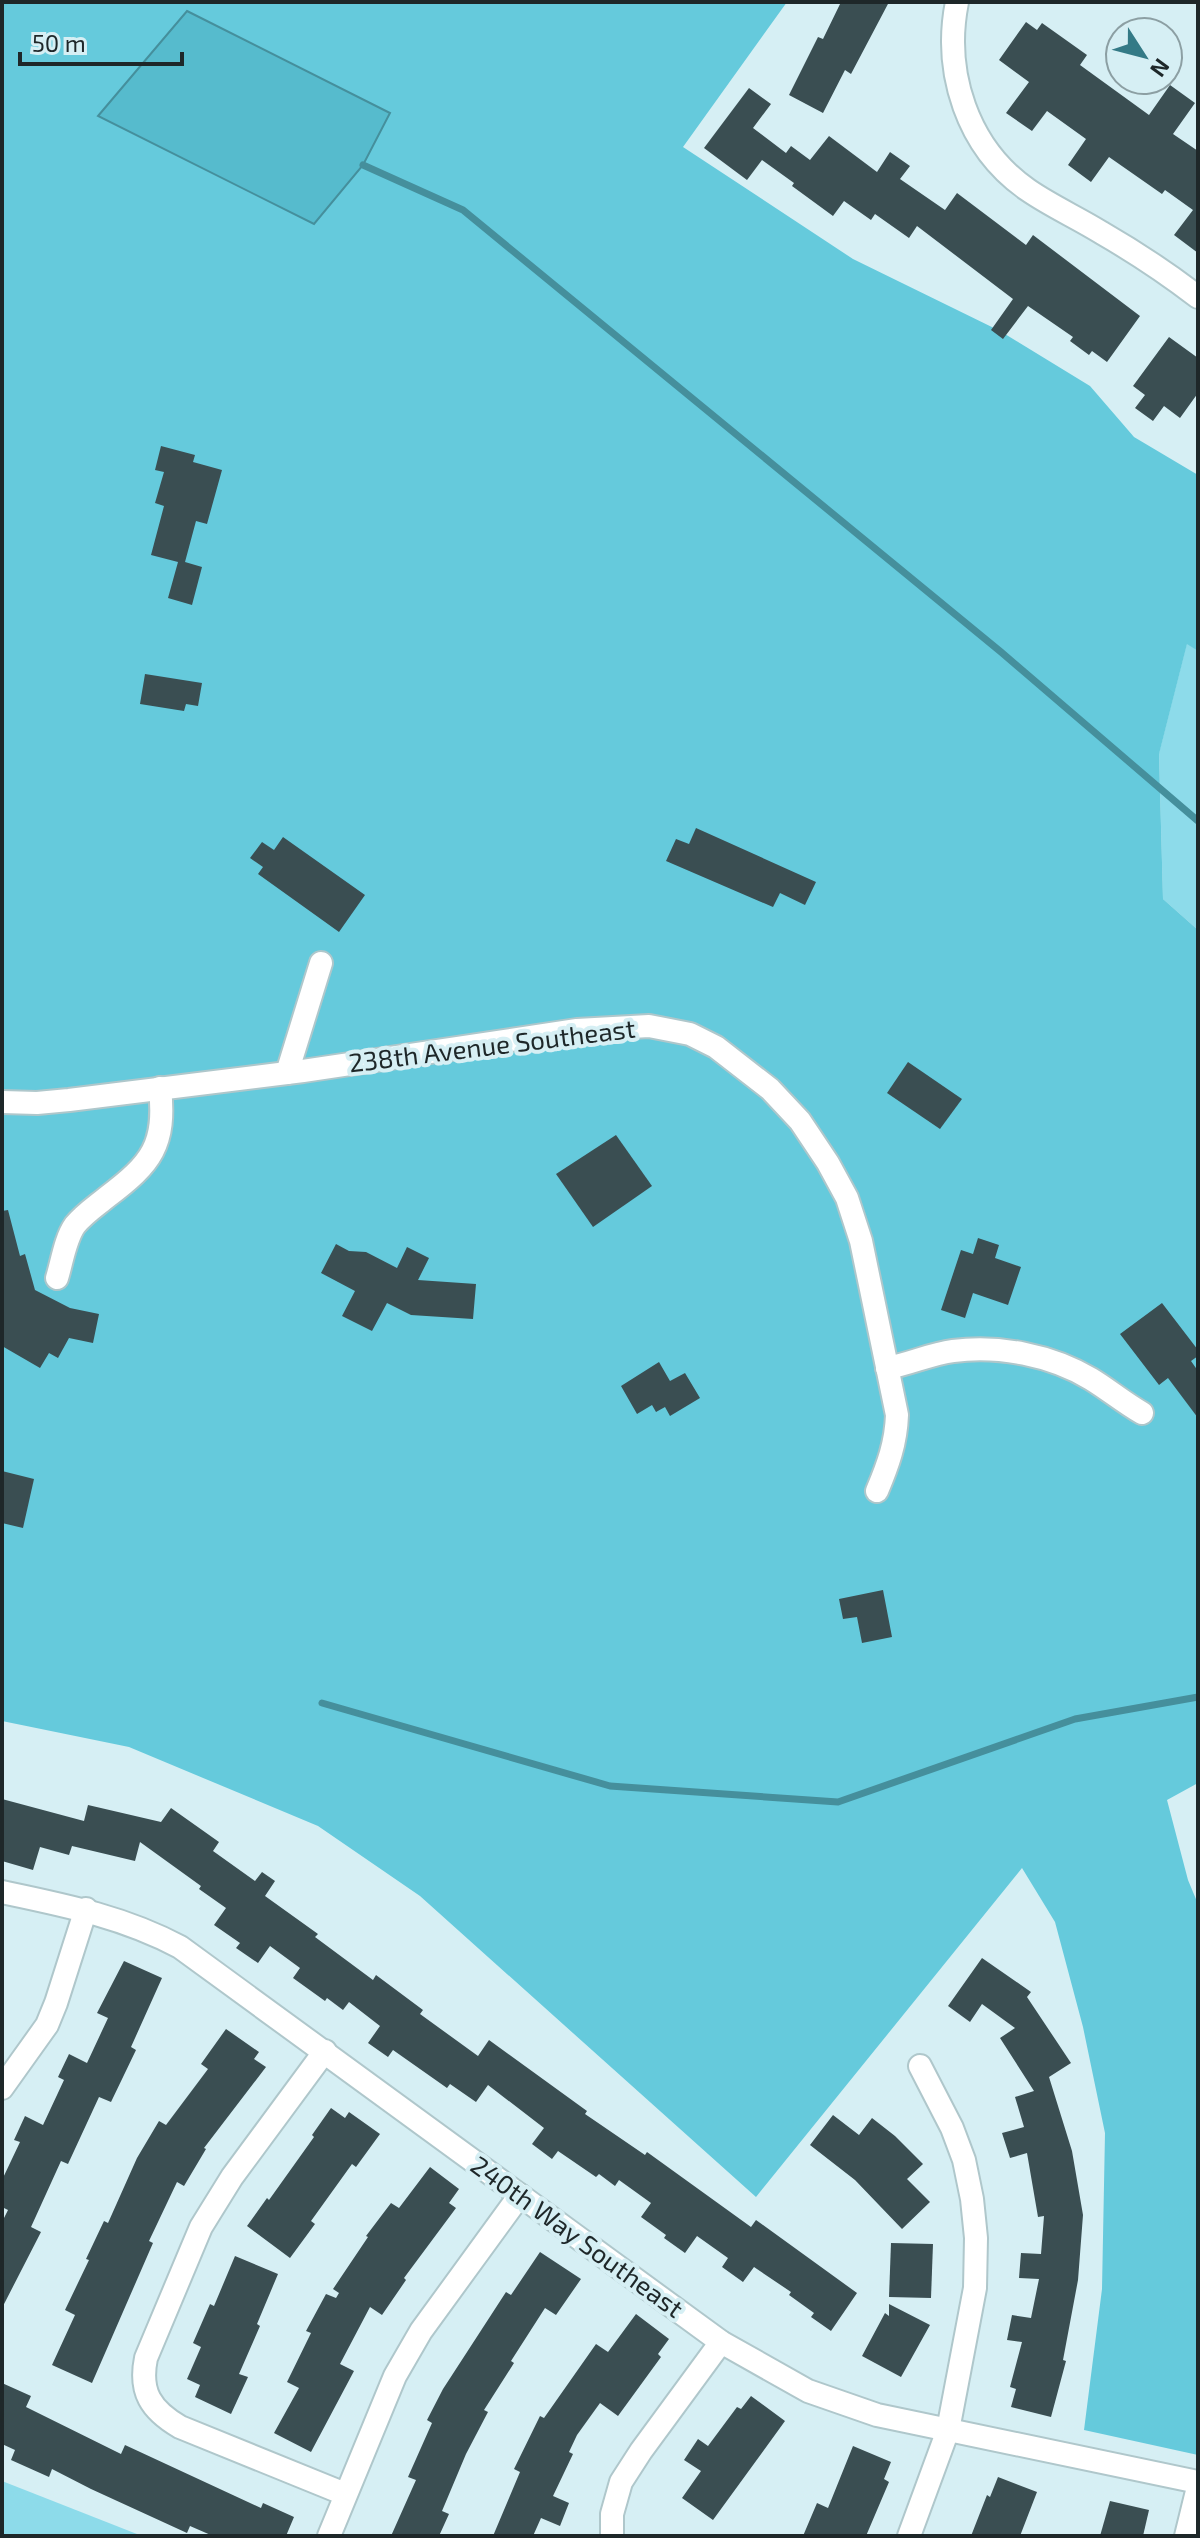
<svg xmlns="http://www.w3.org/2000/svg" width="1200" height="2538" font-family="'Exo 2',sans-serif">
<rect width="100%" height="100%" fill="#d6eff4"/>
<g fill="#8ddbea">
<path d="M1187,643L1198,651V930L1163,899L1159,753Z"/>
<path d="M2,2481L142,2536H2Z"/>
</g>
<path fill="#65cadc" d="M2,2H787L683,147L853,259L1000,331L1090,386L1134,437L1198,475V651L1187,644L1159,754L1163,899L1198,930V1783L1167,1800L1188,1880L1198,1904V2455L1084,2430L1102,2289L1105,2133L1083,2027L1055,1922L1022,1868L756,2197L420,1896L318,1826L129,1747L2,1721Z"/>
<path fill="#56bbcd" stroke="#458f9c" stroke-width="2" d="M187,11L390,113L363,165L314,224L98,116Z"/>
<g fill="none" stroke-linecap="round" stroke-linejoin="round">
<g stroke="#458f9c" stroke-width="7">
<path d="M363,165L463,210L1001,652L1198,821"/>
<path d="M322,1703L610,1786L838,1802L1075,1719L1198,1697"/>
</g>
</g>
<g fill="#3a4e52">
<path d="M841,2H889L851,74L845,70L823,113L789,95L818,37L823,39Z"/>
<path d="M1026,22L1037,30L1042,23L1087,55L1080,65L1149,115L1170,85L1195,103L1173,134L1198,151V253L1174,235L1193,210L1165,190L1162,194L1109,157L1091,182L1068,165L1086,139L1047,111L1032,131L1006,113L1029,82L999,60Z"/>
<path d="M749,88L771,104L753,128L786,153L791,146L810,160L829,136L877,172L890,152L910,166L900,179L945,210L957,193L1026,245L1033,235L1140,316L1107,362L1092,351L1089,355L1070,341L1073,337L1028,306L1003,339L991,330L1013,299L917,226L909,238L875,214L871,220L844,201L833,216L792,186L794,183L762,160L747,180L704,148Z"/>
<path d="M1169,337L1198,358V393L1180,418L1164,406L1153,421L1135,408L1145,395L1133,386Z"/>
<path d="M161,446L195,455L193,462L222,470L207,524L196,521L185,562L202,567L192,605L168,598L178,562L151,555L164,506L155,503L164,472L155,470Z"/>
<path d="M145,674L202,683L198,706L186,704L184,711L140,704Z"/>
<path d="M696,828L816,882L805,905L780,893L773,907L666,861L676,839L689,844Z"/>
<path d="M283,837L365,895L339,932L258,874L263,867L250,858L262,842L274,850Z"/>
<path d="M908,1062L962,1099L940,1129L887,1093Z"/>
<path d="M616,1135L652,1186L593,1227L556,1174Z"/>
<path d="M8,1210L20,1256L25,1254L35,1290L70,1308L99,1314L93,1343L69,1338L58,1358L49,1353L40,1368L2,1346V1211Z"/>
<path d="M978,1238L999,1245L995,1258L1021,1267L1008,1305L973,1293L965,1318L941,1310L961,1250L973,1254Z"/>
<path d="M336,1244L349,1251L366,1252L397,1268L407,1247L429,1258L418,1280L476,1284L473,1319L411,1315L387,1303L372,1331L342,1316L355,1291L321,1273Z"/>
<path d="M1162,1303L1198,1350V1356L1191,1361L1198,1371V1418L1168,1378L1159,1385L1120,1334Z"/>
<path d="M659,1362L670,1381L685,1373L700,1398L670,1416L665,1407L656,1412L652,1405L637,1414L621,1386Z"/>
<path d="M2,1471L34,1479L23,1528L2,1523Z"/>
<path d="M883,1590L892,1637L862,1643L857,1617L843,1619L839,1599Z"/>
<path d="M2,1799L84,1821L88,1805L161,1822L171,1808L219,1842L213,1851L255,1881L262,1872L275,1881L265,1896L318,1934L315,1937L373,1980L376,1975L423,2010L420,2014L478,2056L489,2040L587,2111L585,2114L645,2155L647,2152L751,2227L756,2220L857,2293L831,2331L811,2317L814,2313L789,2295L791,2292L754,2267L743,2282L722,2267L728,2258L697,2236L685,2253L664,2238L666,2235L641,2217L651,2203L619,2180L615,2186L599,2174L596,2177L558,2151L552,2159L532,2144L544,2128L488,2085L476,2102L450,2084L447,2088L393,2050L388,2057L368,2043L380,2026L349,2002L343,2010L327,1998L325,2001L293,1978L300,1968L270,1946L258,1963L236,1948L240,1943L214,1925L226,1908L199,1889L201,1886L140,1842L135,1861L72,1846L69,1855L40,1847L33,1870L2,1861Z"/>
<path d="M982,1958L1031,1992L1027,1997L1071,2063L1049,2077L1072,2151L1083,2215L1078,2280L1063,2360L1066,2361L1051,2417L1011,2407L1016,2389L1010,2387L1022,2342L1007,2340L1012,2315L1031,2318L1039,2279L1019,2278L1021,2253L1041,2254L1044,2216L1038,2217L1027,2153L1010,2158L1002,2133L1024,2127L1015,2097L1034,2091L1000,2038L1015,2028L982,2004L970,2022L948,2006Z"/>
<path d="M124,1961L162,1978L131,2047L136,2050L111,2102L99,2097L68,2164L61,2161L31,2227L41,2232L2,2308V2222L8,2210L2,2207V2180L20,2142L14,2140L25,2116L43,2125L64,2080L58,2077L69,2054L87,2063L108,2018L97,2013Z"/>
<path d="M226,2029L259,2052L254,2059L266,2067L204,2148L206,2149L184,2186L177,2182L149,2241L153,2243L92,2383L52,2365L75,2315L65,2310L89,2260L86,2259L104,2221L108,2223L137,2158L159,2121L166,2125L208,2069L201,2064Z"/>
<path d="M331,2108L345,2118L349,2112L380,2134L356,2167L352,2164L311,2221L315,2224L290,2258L247,2226L267,2198L269,2200L314,2137L312,2135Z"/>
<path d="M833,2115L859,2135L872,2118L895,2136L923,2164L907,2179L930,2202L902,2229L855,2180L810,2145Z"/>
<path d="M430,2167L459,2189L449,2203L456,2208L404,2278L406,2280L382,2315L370,2307L340,2364L354,2371L311,2452L274,2433L299,2388L287,2382L311,2333L306,2331L326,2294L336,2298L339,2293L333,2289L368,2237L366,2236L391,2203L399,2208Z"/>
<path d="M891,2243L933,2244L931,2298L889,2297Z"/>
<path d="M540,2252L581,2279L556,2315L545,2308L511,2361L514,2363L484,2410L488,2412L466,2454L442,2511L449,2514L439,2536H391L416,2480L408,2477L432,2423L427,2420L443,2389L506,2292L511,2295Z"/>
<path d="M235,2256L278,2274L257,2324L260,2326L239,2374L248,2377L231,2414L195,2397L200,2385L187,2379L201,2347L193,2343L210,2304L214,2306Z"/>
<path d="M889,2304L930,2325L901,2377L862,2356L885,2313L889,2316Z"/>
<path d="M636,2314L669,2339L658,2354L661,2357L618,2416L600,2403L577,2435L569,2452L573,2454L553,2496L569,2503L560,2526L541,2518L533,2536H493L520,2472L514,2469L540,2416L544,2418L596,2344L608,2352Z"/>
<path d="M2,2383L31,2396L26,2407L121,2454L125,2445L261,2508L263,2503L294,2517L286,2536H213L190,2526L187,2533L91,2489L52,2469L49,2477L11,2460L15,2450L2,2444Z"/>
<path d="M751,2396L785,2421L713,2520L682,2498L701,2471L684,2460L698,2439L708,2446L737,2407L741,2409Z"/>
<path d="M853,2446L891,2462L884,2479L889,2482L866,2536H803L817,2503L828,2508Z"/>
<path d="M998,2477L1037,2492L1020,2536H971L987,2495L990,2497Z"/>
<path d="M1110,2501L1149,2510L1143,2536H1100Z"/>
</g>
<g fill="none" stroke-linecap="round" stroke-linejoin="round">
<defs>
<g id="minor">
<path d="M957,2C943,72 967,148 1028,190C1051,206 1078,218 1102,233C1135,252 1168,274 1198,297"/>
<path d="M287,1073L321,963"/>
<path d="M2,1102L37,1103L69,1100L303,1071L577,1030L649,1026L690,1034L716,1047L770,1089L800,1121L828,1163L847,1198L861,1241L897,1415C896,1443 888,1465 877,1491"/>
<path d="M57,1278C62,1262 65,1239 75,1225C84,1214 96,1206 107,1197C152,1163 166,1145 160,1088"/>
<path d="M887,1368C910,1364 930,1354 953,1351C999,1345 1051,1355 1091,1379C1109,1390 1123,1402 1142,1413"/>
<path d="M2,1892C64,1905 124,1917 180,1947L721,2342L808,2391L877,2415L1198,2482"/>
<path d="M325,2051L232,2177L201,2227L146,2358C139,2392 151,2410 180,2427L345,2494"/>
<path d="M2,2088L47,2025L56,2003L86,1909"/>
<path d="M329,2536L395,2376L421,2331L520,2195"/>
<path d="M612,2536V2514L621,2482L641,2451L721,2342"/>
<path d="M909,2536L948,2430L975,2288L976,2238L972,2199L964,2160L952,2128L920,2066"/>
<path d="M1186,2536L1198,2487"/>
</g>
</defs>
<use href="#minor" stroke="#afc7cb" stroke-width="26"/>
<use href="#minor" stroke="#fff" stroke-width="22"/>
</g>
<g text-anchor="middle" stroke-width="8" stroke-linejoin="round" paint-order="stroke">
<g font-size="26" fill="#1e2729" stroke="#d6eff4">
<text transform="translate(492 1046) rotate(-7)" y="9">238th Avenue Southeast</text>
<text transform="translate(577 2237) rotate(36)" y="9">240th Way Southeast</text>
</g>
</g>
<rect width="1200" height="2538" fill="none" stroke="#1e2729" stroke-width="8"/>
<g transform="translate(1144 56) rotate(126)"><circle r="38" fill="#d6eff4" stroke="#8c9fa3" stroke-width="2"/>
<path d="M0-6L14 30L0 20L-14 30Z" fill="#347a86"/>
<text y="-12" font-size="22" font-weight="bold" text-anchor="middle" fill="#1e2729">N</text>
</g>
<path d="M20 52v12h162v-12" fill="none" stroke="#1e2729" stroke-width="4"/>
<text x="32" y="52" font-size="24" fill="#1e2729" stroke="#d6eff4" stroke-width="6" paint-order="stroke">50 m</text>
</svg>
